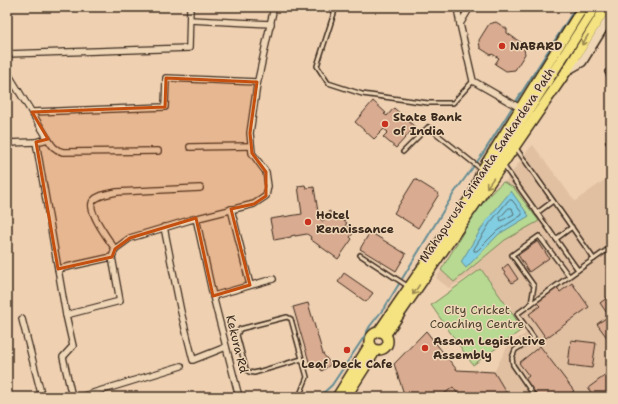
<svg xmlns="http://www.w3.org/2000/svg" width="618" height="404" font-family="'Shantell Sans',sans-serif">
<rect width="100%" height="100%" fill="#efd1b2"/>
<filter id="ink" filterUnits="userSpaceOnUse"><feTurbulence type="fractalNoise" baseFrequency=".025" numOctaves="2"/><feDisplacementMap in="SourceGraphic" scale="8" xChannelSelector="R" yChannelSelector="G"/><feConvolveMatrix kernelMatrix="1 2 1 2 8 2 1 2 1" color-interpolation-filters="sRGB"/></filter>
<g filter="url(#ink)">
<path fill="#e1c0a2" d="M533,145L575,201L606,179L611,186V397H509L494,372L508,345L526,333L481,269L449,288L436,278L528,150Z"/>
<g fill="#b7d992" stroke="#798258">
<path d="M503,182L514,188L539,221L505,240L454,282L441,270C459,241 477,203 503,182Z"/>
<path d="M481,269L523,329L473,365L431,305Z"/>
</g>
<path fill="#81cde1" stroke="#658c93" d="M511,191L529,216L499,234L466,268L461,262L486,221Z"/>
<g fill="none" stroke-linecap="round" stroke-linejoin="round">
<g stroke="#576b6c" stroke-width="1">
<path d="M509,200H512L522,213V215L497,231L477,251H474V249L490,223Z"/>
<path d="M509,208H512L514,214L501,221L500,218Z"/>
</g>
<path stroke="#658c93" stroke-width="2" d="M319,397L332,385L364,337L370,326L385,307L454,193L482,155L576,7"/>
</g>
<g fill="#d9ab90" stroke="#3b2a1e">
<path d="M496,22L507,29V33L523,44L525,54L515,70L506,71L495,64L499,58L492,54L491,55L480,48L479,40L489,24Z"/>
<path d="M373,101L386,113L384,114L387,116L394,108L415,127L396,148L383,137L388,132L384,129L374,139L355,122Z"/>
<path d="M415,179L439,194L418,228L394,213Z"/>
<path d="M305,185L306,188L314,187L319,218L323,221L329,211L347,223L342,230L344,232L348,226L355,231L350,237L352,239L338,259L310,239L311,237L307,234L295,236V235L291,236V237L274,240L270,219L302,214L298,186Z"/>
<path d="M370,232L406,254L396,271L360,249Z"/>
<path d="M538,241L549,258L529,272L518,255Z"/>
<path d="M508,264L518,279L512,283L502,269Z"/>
<path d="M344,273L373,293L366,302L338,282Z"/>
<path d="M572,283L589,307L546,338L529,314L540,306L536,302L557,287L560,292Z"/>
<path d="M611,295V343L597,324L609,316L600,303Z"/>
<path d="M308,303L323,354L331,364L322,371L316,363L310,365L293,307Z"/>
<path d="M426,331L457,370L494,372L509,397H405L394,364Z"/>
<path d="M571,340L596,343L592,368L568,365Z"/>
<path d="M540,346L574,391L566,397H547L545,395L542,397H538L524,380L529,376L519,363Z"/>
<path d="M611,371V397H594L588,388Z"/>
<path d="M453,387L460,397H446L444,394Z"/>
</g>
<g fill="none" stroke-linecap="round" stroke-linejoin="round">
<defs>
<g id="lane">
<path d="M336,7L317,66L328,83L362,94L428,103H453L473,81"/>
<path d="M611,70L607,72L611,78"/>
<path d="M611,140L608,142L611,146"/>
<path d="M403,152L428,127L481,169"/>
<path d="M503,165L578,270L594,259L516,148"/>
<path d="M537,213L553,201"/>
<path d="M556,239L572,227"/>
<path d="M360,255L409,287"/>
<path d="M594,259L611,247"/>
<path d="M531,304L534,286L512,255L539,236L569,276"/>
<path d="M299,397L307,377L291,319L287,317L240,329L237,335L246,369L249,372L254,373L302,359"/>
<path d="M535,397L513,365L512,358L515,350L534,338L517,314L578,270"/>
</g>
<g id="street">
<path d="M457,7L460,24"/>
<path d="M470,7L460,24L473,81L520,108"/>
<path d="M190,20L271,24"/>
<path d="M7,54L189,48L190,7"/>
<path d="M7,72L48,139L36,142L66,315L73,346L63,357L72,397"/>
<path d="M32,112L165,107L166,78L257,82"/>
<path d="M48,139C52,146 55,150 63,152L158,151"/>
<path d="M7,143L36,142"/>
<path d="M190,147L251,146"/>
<path d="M231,209L250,285"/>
<path d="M196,218L213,296L273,279"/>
<path d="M164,227L181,312L193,360L226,347"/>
<path d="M115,249C109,240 86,210 93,201C99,194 109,194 117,192L200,188"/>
<path d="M58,269L112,257"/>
<path d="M213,296L239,397"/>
<path d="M66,315L120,301L112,257L115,249L130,238L190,220L254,204L266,196L268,186L266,172L252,153L250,133L257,85L274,7"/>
<path d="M22,319L42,397"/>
<path d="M80,397L181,366"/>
</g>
<path id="secondary" d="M566,71L582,62L611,15"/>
<g id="primary">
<path d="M477,183L482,170L583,7"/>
<path d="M379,331L509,141L595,7"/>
<circle cx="379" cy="341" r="9"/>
<path d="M386,334L566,72L606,7"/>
<path d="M337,397L370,344"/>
<path d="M346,397L376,350"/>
</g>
</defs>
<use href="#lane" stroke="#3b2a1e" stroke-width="6"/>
<use href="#street" stroke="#3b2a1e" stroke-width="8"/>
<use href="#secondary" stroke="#3b2a1e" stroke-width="11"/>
<use href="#primary" stroke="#3b2a1e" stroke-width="12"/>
<use href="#lane" stroke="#efd6b7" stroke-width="3"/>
<use href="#street" stroke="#efd6b7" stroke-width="5.5"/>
<use href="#secondary" stroke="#efd6b7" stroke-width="8"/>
<use href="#primary" stroke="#f5e382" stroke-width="9"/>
</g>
<defs><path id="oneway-shaft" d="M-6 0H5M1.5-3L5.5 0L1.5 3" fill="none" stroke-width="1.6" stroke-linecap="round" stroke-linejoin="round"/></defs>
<g stroke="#988650">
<use href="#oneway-shaft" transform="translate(585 40) rotate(122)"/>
<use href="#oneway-shaft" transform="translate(490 183) rotate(125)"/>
<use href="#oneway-shaft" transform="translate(416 290) rotate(124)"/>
</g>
</g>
<path fill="#c55010" fill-opacity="0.2" stroke="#c55010" stroke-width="3" stroke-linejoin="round" d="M166,78L257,82L250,133L252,153L266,172V196L254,204L231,209L250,285L213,296L196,218L130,238L115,249L112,257L58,269L36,142L48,139L32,112L165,107Z"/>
<g fill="#c8321e" stroke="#efd6b7" stroke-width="1.5">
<circle cx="502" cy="46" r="4"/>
<circle cx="385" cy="124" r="4"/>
<circle cx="308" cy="222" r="4"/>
<circle cx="425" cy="348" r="4"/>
<circle cx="347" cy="350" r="4"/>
</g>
<g text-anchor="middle" stroke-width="3" stroke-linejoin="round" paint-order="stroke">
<g font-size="12" font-weight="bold" fill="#3b2a1e" stroke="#efd6b7" text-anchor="start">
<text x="510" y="50">NABARD</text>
<text x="393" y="121">State Bank<tspan x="393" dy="14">of India</tspan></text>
<text x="316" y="219">Hotel<tspan x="316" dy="14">Renaissance</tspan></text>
<text x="433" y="345">Assam Legislative<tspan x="433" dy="14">Assembly</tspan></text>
<text x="347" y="368" text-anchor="middle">Leaf Deck Cafe</text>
</g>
<g font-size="12" fill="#3b2a1e" stroke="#efd6b7">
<text transform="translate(487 165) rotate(-56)" y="4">Mahapurush Srimanta Sankardeva Path</text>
<text transform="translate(237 344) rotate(76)" y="4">Kekura Rd</text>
</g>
<g font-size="12" fill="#4e442f" stroke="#efd6b7">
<text x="477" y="314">City Cricket<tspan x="477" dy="14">Coaching Centre</tspan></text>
</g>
</g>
<rect width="618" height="404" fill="none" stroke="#efd6b7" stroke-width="24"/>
<rect x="12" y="12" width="594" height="380" fill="none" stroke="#3b2a1e" stroke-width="1.5" filter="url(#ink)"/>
</svg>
